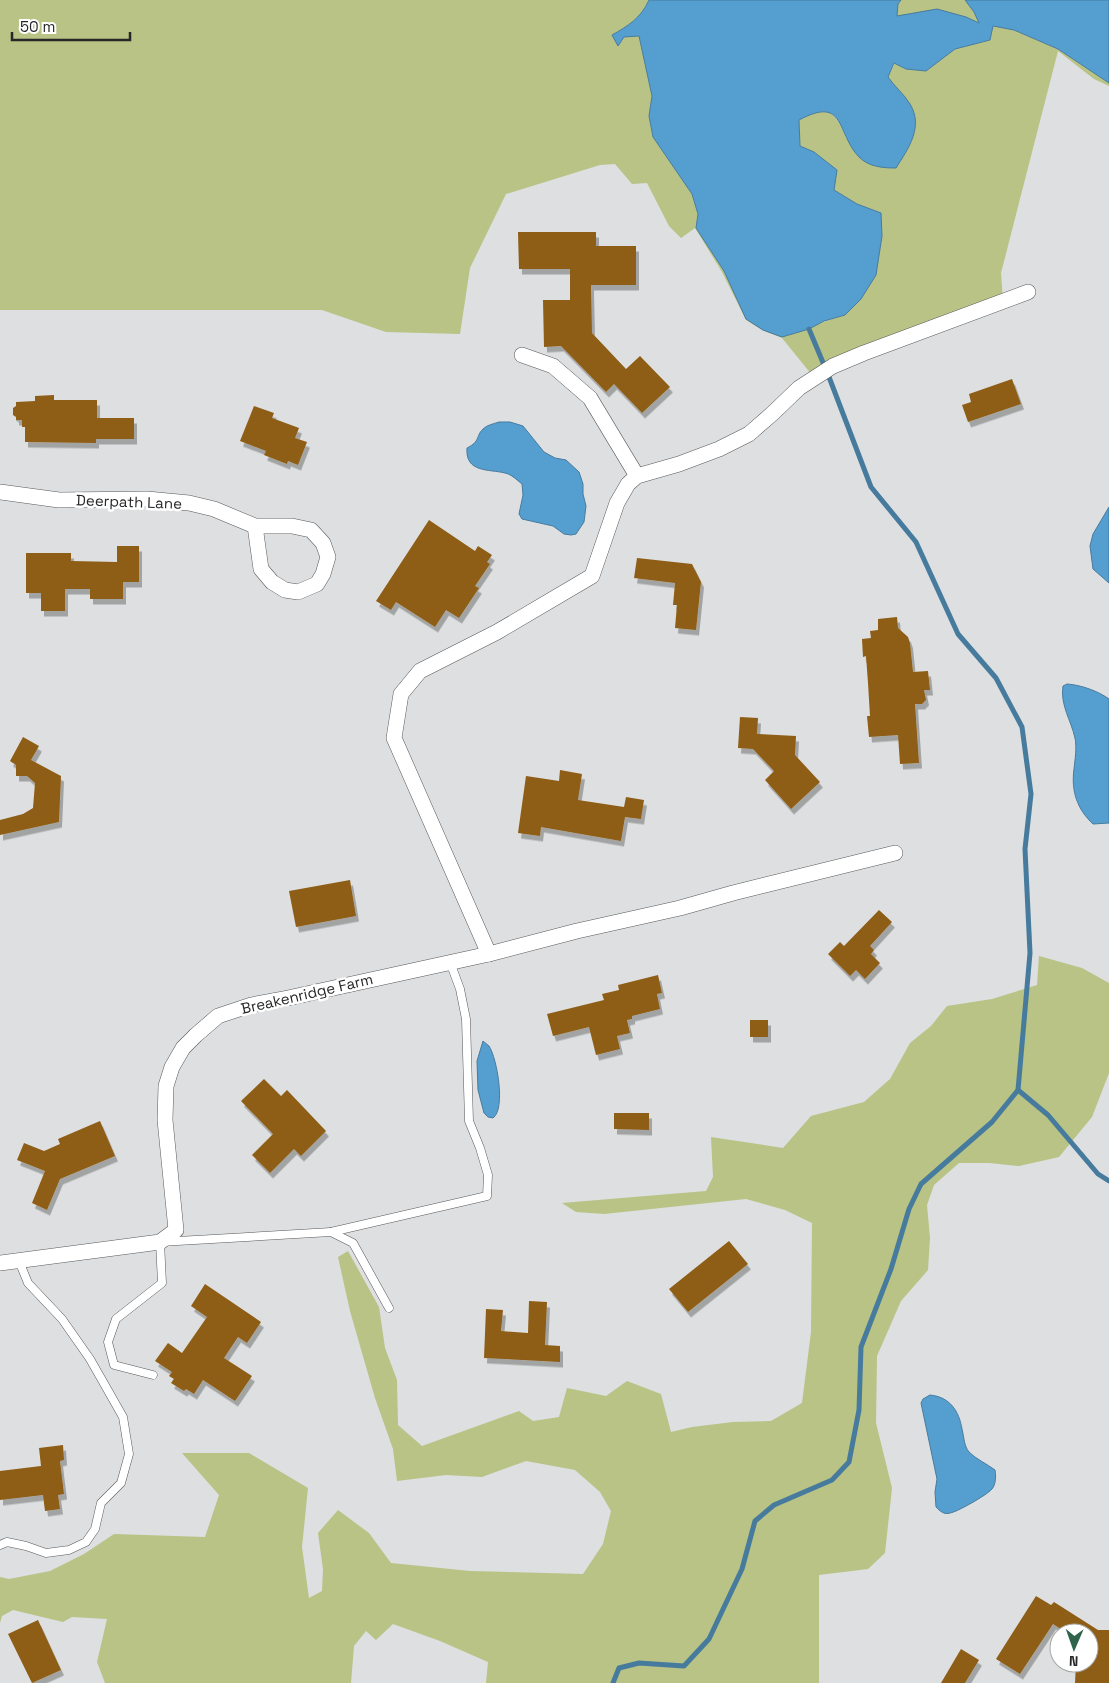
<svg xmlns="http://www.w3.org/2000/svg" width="1109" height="1683" font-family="'Space Grotesk',sans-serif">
<defs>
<filter id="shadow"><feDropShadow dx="3" dy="5.5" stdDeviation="0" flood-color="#0004"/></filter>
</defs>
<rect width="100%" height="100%" fill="#dddfe0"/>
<g fill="#b8c385">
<path d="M0,0H649C641,18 628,26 612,35L624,37L639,36L652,96L649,116L653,137L692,194L698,214L696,228L724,271L733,288L738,303L782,337C804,330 823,321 845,315L881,213L857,204L834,190L814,152L800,146L799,120C826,106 834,108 846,137L897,90L888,77L895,63L906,69L926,71L955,49L990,40L993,26L1014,30L1058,49L1109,83V86L1094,79L1058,51L1001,273L1003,301L812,375L782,338L762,330L746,320L722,272L695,228L681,238L669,226L647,183L632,184L615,164L600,165L506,194L470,268L460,334L386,332L322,310H0Z"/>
<path d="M901,0H965L974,12L979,23L966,17L897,16L898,4Z"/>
<path d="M1039,956L1082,968L1109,983V1073L1092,1117L1059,1157L1019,1166L989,1163H959L934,1185L927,1205L930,1238L928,1270L901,1301L877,1356L876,1423L892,1488L885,1553L868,1569L819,1575V1683H486L488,1662L440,1641L393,1624L376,1640L366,1631L354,1646L351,1683H105L97,1662L107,1619L72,1617L63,1622L13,1610L2,1616L0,1623V1577L9,1579L50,1571L84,1554L114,1534L205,1537L219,1495L182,1453H249L308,1488L302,1547L309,1598L322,1591L323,1569L318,1533L338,1510L369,1533L391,1563L470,1571L583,1574L603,1544L611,1511L600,1492L575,1470L526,1461L482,1477L446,1475L397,1481L393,1449L375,1398L350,1311L338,1257L348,1251L379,1307L385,1348L397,1380L398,1425L422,1446L519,1411L533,1421L559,1417L567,1388L606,1396L627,1381L661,1394L671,1432L692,1427L733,1422L771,1421L802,1403L811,1332L812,1223L785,1210L746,1199L604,1214L576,1212L562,1203L706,1191L713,1177L711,1137L783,1148L811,1116L864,1102L890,1079L910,1043L931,1026L947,1006L992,999L1037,985Z"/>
</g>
<g fill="#559fd0" stroke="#477b9e">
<path d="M649,0H901L898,4L897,16L937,9L966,17L979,23L974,12L965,0H1109V83L1058,49L1014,30L993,26L990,40L955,49L926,71L906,69L894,63L888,77C894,86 904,94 910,104C924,127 908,149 896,168C883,168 869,167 859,157C836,133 846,95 799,120L800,146L814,152L837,170L834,190L857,204L881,213L882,236L876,275L861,299L845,315L824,321L809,329L782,337L763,330L746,319L724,271L696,228L698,214L692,194L653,137L649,116L652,96L639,36L624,37L618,46L612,35C628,26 641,18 649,0Z"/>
<path d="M499,422H510L523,426L544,452L555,458L566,460L579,472L583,484V494L586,506L584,522L576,534L571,535L564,534L553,526L522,519L519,514L523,495L522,484C517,480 511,474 505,473C489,469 465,473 467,448C481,441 475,437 483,429C487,425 493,424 499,422Z"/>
<path d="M1109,507V583L1093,569L1090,546L1093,534Z"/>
<path d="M1067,684C1081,685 1098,691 1109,699V823L1093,824C1077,809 1071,791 1074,769C1075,759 1077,748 1075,738C1071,720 1060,705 1063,686Z"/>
<path d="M483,1041C484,1042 488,1045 489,1046C497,1058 506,1109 493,1118L488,1117L484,1113L478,1090L477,1061Z"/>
<path d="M930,1395C950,1397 959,1411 962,1429C964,1437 964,1446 969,1452C976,1459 987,1464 995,1470C996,1476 996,1484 992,1489C987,1495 957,1512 950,1513C944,1515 940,1511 936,1507L935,1492L937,1479L921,1403L923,1399Z"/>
</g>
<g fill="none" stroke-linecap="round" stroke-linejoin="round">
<g stroke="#477b9e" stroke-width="5">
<path d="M1018,1090L1048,1115L1098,1174L1109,1181"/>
<path d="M613,1683L619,1668L639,1663L684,1666L709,1639L742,1569L755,1521L774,1505L832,1480L849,1462L859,1410L861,1347L891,1269L909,1209L921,1184L992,1122L1018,1090L1030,953L1025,849L1031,794L1022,727L996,678L958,634L916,542L871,487L829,377L809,329"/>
</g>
</g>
<g fill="#8e5d15" filter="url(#shadow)">
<path d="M518,232H596V246H636V285H591L592,333L626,369L640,356L670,387L642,413L614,384L606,392L561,346L544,347L543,300H570V269H519Z"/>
<path d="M1012,379L1021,404L968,422L962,405L971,402L969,394Z"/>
<path d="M54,395V400H97V418H134V439H96V443L25,442V427H22V420H16V417L13,415V408L16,406V402L35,401V396Z"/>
<path d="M254,406L274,413L272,418L299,428L295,438L307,442L298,465L288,461L287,464L264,455L266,451L240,441Z"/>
<path d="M429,520L475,551L478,546L492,555L487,562L490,564L475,586L479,588L459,618L446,610L435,627L396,602L391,610L376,601Z"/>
<path d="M117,546H139V582H123V599H90V589H65V611H41V593H26V553H71V561L117,562Z"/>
<path d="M637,558L692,564L701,582L696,630L675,628L677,605H673L675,583L634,578Z"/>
<path d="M897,617L898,628L908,637L910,643L913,672L928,671L930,690H924L926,700L922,704H915L919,763L900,764L898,735L869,737L867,716H870L868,683L866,656L863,657L862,639L871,638L870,631L878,630V619Z"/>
<path d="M740,717L758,718L757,734L796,736L795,755L820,782L791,809L765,780L774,771L753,749L738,748Z"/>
<path d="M23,737L39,746L31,760L61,776L59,822L0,835V820L23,814L33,808L35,783L27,776H16V765L10,761Z"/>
<path d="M560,770L582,774L578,800L624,807L626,797L644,800L641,819L625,817L621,841L541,827L540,836L518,833L526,776L559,781Z"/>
<path d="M350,880L356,916L296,927L289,891Z"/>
<path d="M879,910L892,922L870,946L874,950L871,954L880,963L865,979L856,970L850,976L828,954L840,942L844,946Z"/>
<path d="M658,975L662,993L657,994L660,1009L632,1016V1019L627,1020L630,1033L617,1036L620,1049L596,1055L589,1027L553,1036L547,1014L604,1000L602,994L619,990L618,985Z"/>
<rect x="750" y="1020" width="18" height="17"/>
<path d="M264,1079L281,1096L287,1090L326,1131L301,1156L294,1149L270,1173L252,1155L273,1134L241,1101Z"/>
<path d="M614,1113H649V1130L614,1129Z"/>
<path d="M100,1121L115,1156L60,1179L47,1210L32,1203L45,1171L17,1160L24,1143L44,1151L60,1144L58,1139Z"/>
<path d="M729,1241L748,1264L688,1312L669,1289Z"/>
<path d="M205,1284L261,1322L247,1343L238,1337L224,1358L252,1376L235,1401L203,1380L194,1394L186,1389L184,1391L171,1383L174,1379L169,1376L172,1372L155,1361L168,1343L182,1353L207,1317L191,1306Z"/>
<path d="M529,1301L547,1302L545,1345L560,1346V1362L484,1358L486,1309L503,1310L501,1331L528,1333Z"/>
<path d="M63,1445L64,1460L60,1461L64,1494L58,1495L60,1509L45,1511L43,1495L0,1500V1471L41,1466L39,1448Z"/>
<path d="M1036,1596L1051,1605L1054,1602L1098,1630H1109V1683H1075L1076,1663H1089V1633H1067L1053,1624L1020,1674L996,1659Z"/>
<path d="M38,1620L61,1670L32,1683L8,1634Z"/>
<path d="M961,1649L979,1660L965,1683H941Z"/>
</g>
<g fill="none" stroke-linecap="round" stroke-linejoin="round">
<defs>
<g id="service">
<path d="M331,1232L487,1196L488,1175L480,1148L469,1121L466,1019L460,989L450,962"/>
<path d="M153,1375L114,1365L108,1342L116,1319L162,1283L160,1242L331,1232L353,1243L389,1308"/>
<path d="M0,1545L7,1542L26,1546L46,1553L69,1550L86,1542L95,1529L101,1503L121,1483L129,1454L123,1417L90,1359L62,1319L28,1283L19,1261"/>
</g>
<g id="minor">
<path d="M522,355L553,366L590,398L637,476"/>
<path d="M0,492L59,500L147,499L189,503L214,509L255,526H292L311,530L323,543L328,557L323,574L317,584L298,592L285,590L272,582L261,569L255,526"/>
<path d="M489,954L394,738L401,694L420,671L497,632L592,576L617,503L628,484L637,476L679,464L719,449L749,434L773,413L799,388L833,366L864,353L1028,292"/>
<path d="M0,1263L160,1242L176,1230L165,1120L166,1086L172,1067L183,1048L196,1035L218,1016L251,1005L288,998L489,954L577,931L680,908L733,893L895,853"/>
</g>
</defs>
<use href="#service" stroke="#58595b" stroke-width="9"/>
<use href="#minor" stroke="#58595b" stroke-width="16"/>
<use href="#service" stroke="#fff" stroke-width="8"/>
<use href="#minor" stroke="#fff" stroke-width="15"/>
</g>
<g text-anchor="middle" stroke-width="5" stroke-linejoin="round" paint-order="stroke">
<g font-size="15" fill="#262728" stroke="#fff">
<text transform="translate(129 502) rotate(2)" y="5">Deerpath Lane</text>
<text transform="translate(307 994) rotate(-13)" y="5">Breakenridge Farm</text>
</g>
</g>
<g transform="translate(1074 1648) rotate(182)"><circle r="24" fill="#ffffff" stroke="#a8a9a9"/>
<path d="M0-4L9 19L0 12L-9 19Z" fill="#2e644b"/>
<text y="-8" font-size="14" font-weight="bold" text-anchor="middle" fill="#262728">N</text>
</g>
<path d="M12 32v8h118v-8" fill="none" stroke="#262728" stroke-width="2.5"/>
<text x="20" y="32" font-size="15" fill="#262728" stroke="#ffffff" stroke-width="4" paint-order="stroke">50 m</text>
</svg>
